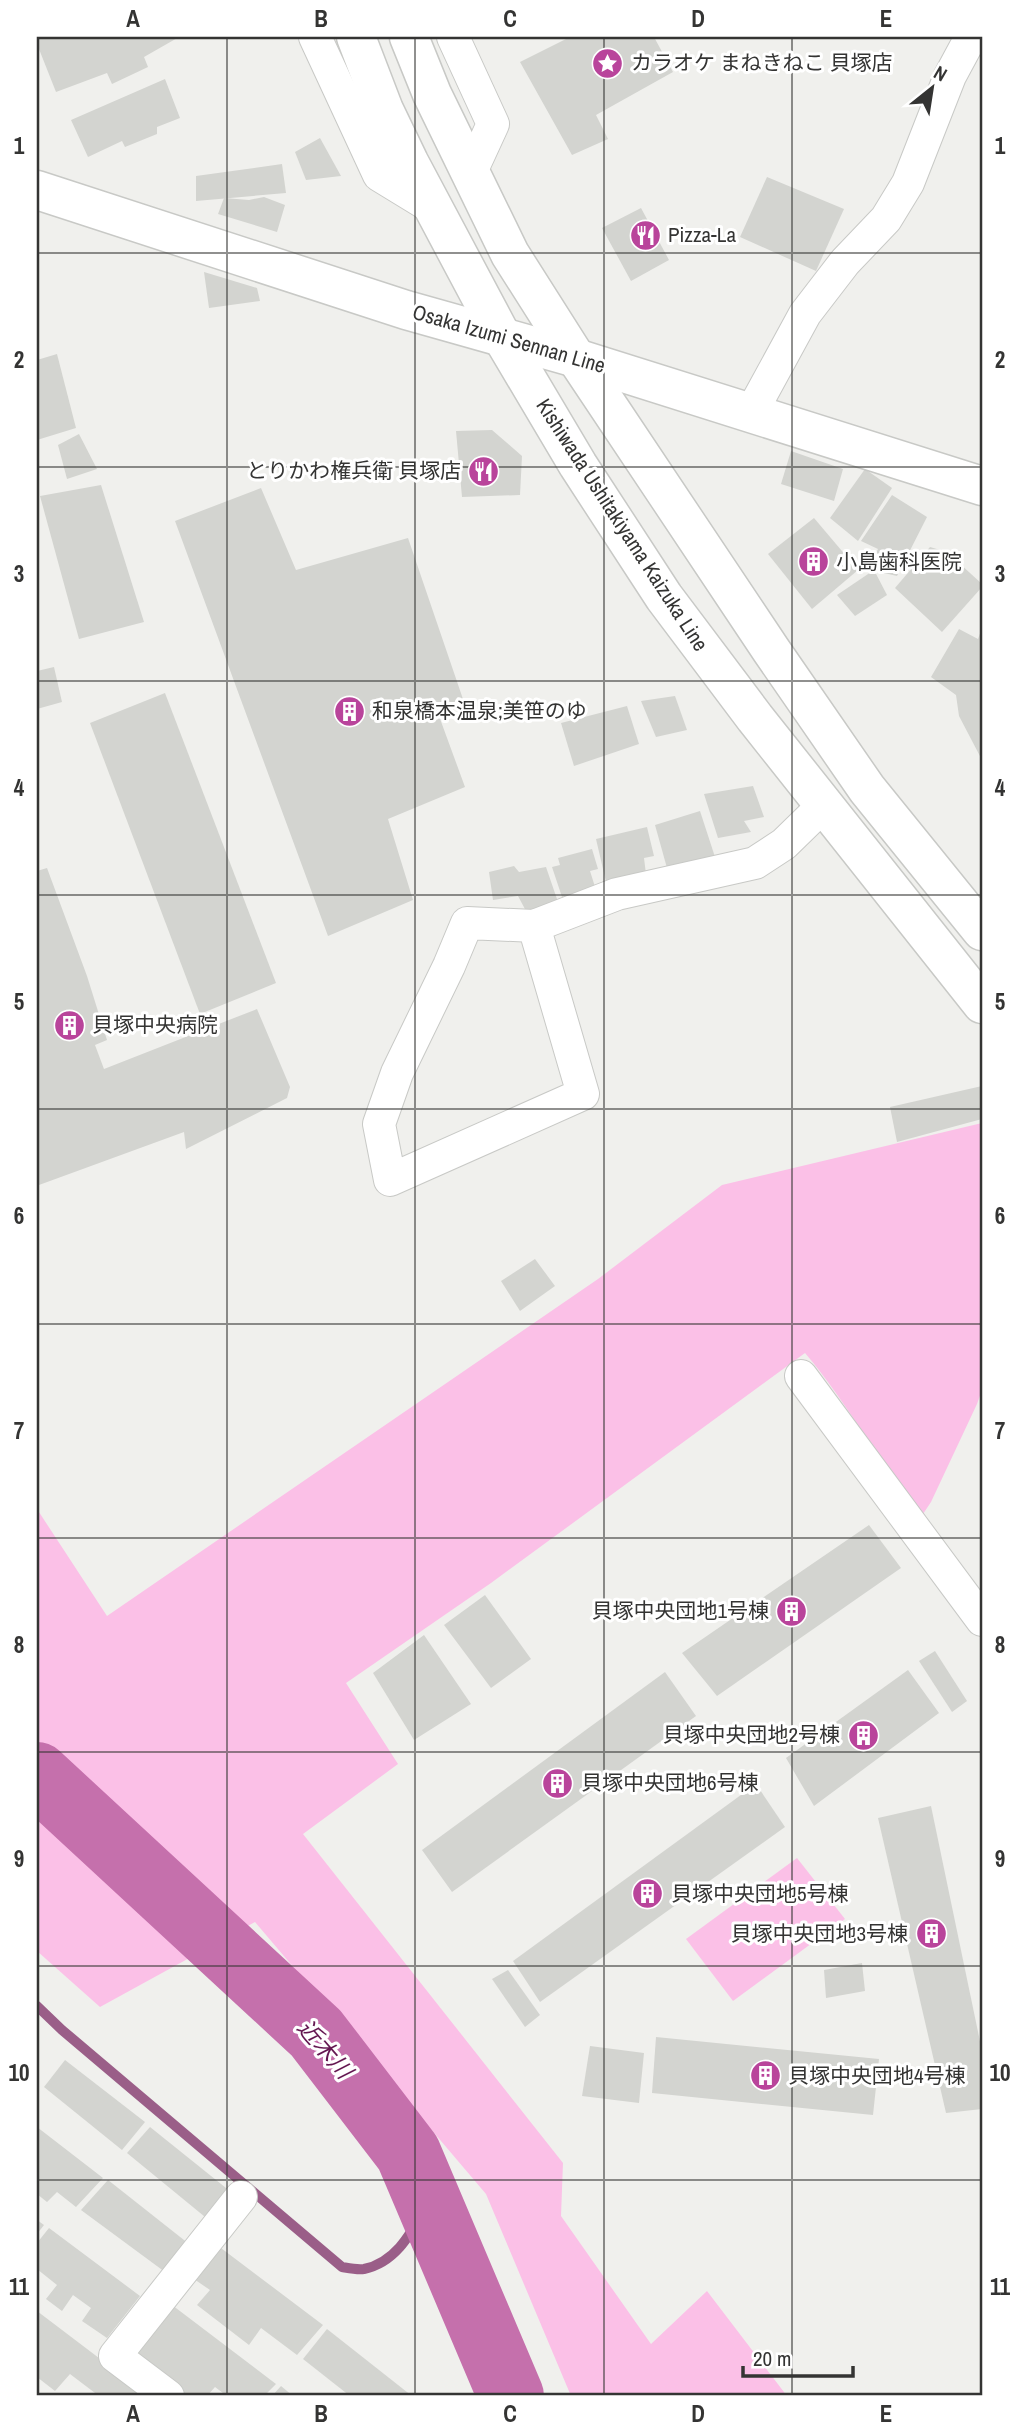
<svg xmlns="http://www.w3.org/2000/svg" width="1019" height="2433" font-family="'Archivo Narrow','Noto Sans JP',sans-serif">
<rect width="100%" height="100%" fill="#f0f0ed"/>
<g fill="#fbc0e7">
<path d="M982,1123V1390L977,1404L931,1502L923,1514C879,1464 848,1403 805,1353L491,1583L346,1683L398,1764L303,1834L563,2163L561,2216L651,2344L707,2291L787,2396H571L486,2194L255,1922L100,2007L37,1951V1509L107,1616L598,1279L722,1185Z"/>
<path d="M797,1858L845,1919L733,2001L686,1939Z"/>
</g>
<g fill="none" stroke-linecap="round" stroke-linejoin="round">
<path stroke="#9a5e88" stroke-width="10" d="M37,2006L62,2030L342,2267C348,2268 357,2270 364,2269C398,2262 413,2229 429,2202"/>
<path stroke="#c570ac" stroke-width="66" d="M37,1775L316,2033L408,2153L511,2396"/>
</g>
<g fill="#d3d4d0">
<path d="M37,37H179L144,57L148,67L112,84L107,73L56,92L37,44Z"/>
<path d="M570,37H654L673,72L596,115L608,139L572,155L520,62Z"/>
<path d="M165,79L180,118L157,127V134L125,147L122,141L88,157L71,120Z"/>
<path d="M320,138L341,176L306,180L295,152Z"/>
<path d="M282,164L286,193L196,201V176Z"/>
<path d="M767,177L844,209L816,271L740,237Z"/>
<path d="M264,197L285,205L277,232L218,214L224,198L249,200Z"/>
<path d="M641,208L669,260L631,281L602,228Z"/>
<path d="M204,272L257,288L260,301L209,308Z"/>
<path d="M57,354L76,428L37,440V360Z"/>
<path d="M492,430L522,456L520,495L462,497L456,431Z"/>
<path d="M79,434L97,469L67,479L58,445Z"/>
<path d="M791,451L843,469L834,501L781,484Z"/>
<path d="M865,469L892,488L858,541L830,518Z"/>
<path d="M101,485L144,622L79,639L40,496Z"/>
<path d="M261,488L296,570L408,538L465,705L439,716L465,787L388,819L413,900L328,936L175,521Z"/>
<path d="M892,495L927,517L897,576L884,573L888,565L873,559L878,549L861,541Z"/>
<path d="M814,518L858,570L812,609L768,554Z"/>
<path d="M930,547L947,552L982,584V587L942,632L895,588Z"/>
<path d="M874,570L887,595L855,616L837,595Z"/>
<path d="M982,628V760L959,716L956,695L931,677L959,629L978,639Z"/>
<path d="M54,667L62,702L37,709V671Z"/>
<path d="M165,693L276,983L200,1014L90,723Z"/>
<path d="M675,696L687,730L656,737L641,701Z"/>
<path d="M627,706L639,744L574,766L561,723Z"/>
<path d="M753,786L764,817L744,821L751,832L718,838L704,794Z"/>
<path d="M700,811L715,857L667,868L655,825Z"/>
<path d="M647,827L654,856L644,858L646,874L606,882L596,839Z"/>
<path d="M592,849L598,869L590,871L596,890L562,897L552,867L560,865L558,858Z"/>
<path d="M514,866L519,872L546,867L558,902L526,911L518,896L493,900L489,872Z"/>
<path d="M47,868L87,976L107,1040L95,1045L104,1069L257,1009L290,1087L287,1098L186,1149L184,1132L39,1185L37,1178V871Z"/>
<path d="M982,1086V1119L897,1142L890,1107Z"/>
<path d="M535,1259L555,1286L520,1311L501,1281Z"/>
<path d="M869,1525L901,1568L717,1696L682,1653Z"/>
<path d="M485,1595L531,1659L491,1688L444,1625Z"/>
<path d="M424,1635L471,1704L414,1740L373,1673Z"/>
<path d="M935,1651L967,1701L952,1712L919,1661Z"/>
<path d="M908,1670L939,1713L814,1806L786,1758Z"/>
<path d="M665,1672L696,1716L452,1892L422,1850Z"/>
<path d="M756,1784L785,1827L540,2002L513,1961Z"/>
<path d="M931,1806L982,2051V2109L946,2113L878,1818Z"/>
<path d="M862,1963L865,1991L826,1998L824,1970Z"/>
<path d="M508,1970L540,2015L525,2027L492,1979Z"/>
<path d="M656,2037L879,2059L873,2115L652,2093Z"/>
<path d="M590,2046L644,2053L639,2103L582,2096Z"/>
<path d="M65,2060L145,2122L122,2150L44,2087Z"/>
<path d="M37,2127L103,2178L76,2207L57,2192L47,2202L37,2194Z"/>
<path d="M150,2127L231,2192L210,2221L127,2153Z"/>
<path d="M108,2180L189,2244L165,2272L81,2210Z"/>
<path d="M37,2220L44,2225L37,2234Z"/>
<path d="M49,2228L140,2296L107,2338L82,2321L91,2308L73,2295L62,2311L46,2299L57,2285L37,2269V2243Z"/>
<path d="M217,2245L323,2325L297,2355L261,2328L249,2345L197,2305L210,2290L191,2277Z"/>
<path d="M172,2305L276,2384L264,2396H227L215,2387L207,2396H188L132,2353Z"/>
<path d="M37,2311L149,2396H99L70,2374L55,2391L37,2377Z"/>
<path d="M327,2329L412,2396H350L303,2359Z"/>
<path d="M281,2386L293,2396H272Z"/>
</g>
<g fill="none" stroke-linecap="round" stroke-linejoin="round">
<defs>
<g id="street">
<path d="M315,37L379,175L433,208"/>
<path d="M453,37L493,124L470,174"/>
<path d="M751,413L805,314L845,262L886,219L908,183L950,76L971,37"/>
<path d="M534,926L583,1094L390,1180L379,1124L397,1073L449,966L467,923L534,926L617,894L755,863L784,844L824,805"/>
<path d="M801,1376L982,1620"/>
<path d="M168,2396L115,2356L241,2197"/>
</g>
<g id="primary">
<path d="M356,37L384,110L409,162L502,337L578,465L664,597L755,718L982,1004"/>
<path d="M409,37L432,94L510,254L576,358L771,650L867,789L982,931"/>
<path d="M37,190L406,310L576,358L982,486"/>
</g>
</defs>
<use href="#street" stroke="#c8c9c6" stroke-width="34"/>
<use href="#primary" stroke="#c8c9c6" stroke-width="41"/>
<use href="#street" stroke="#fff" stroke-width="32"/>
<use href="#primary" stroke="#fff" stroke-width="38"/>
</g>
<path fill="none" stroke="#343433" stroke-width="2" stroke-opacity="0.55" d="M227,37V2396M415,37V2396M604,37V2396M792,37V2396M37,253H982M37,467H982M37,681H982M37,895H982M37,1109H982M37,1324H982M37,1538H982M37,1752H982M37,1966H982M37,2180H982"/>
<defs>
<symbol id="sight-disc" viewBox="-11 -11 22 22"><circle r="9.5" fill="#b9449b" stroke="#fff"/><path d="M0-6L1.8-2.2L6-1.7L2.9 1.2L3.7 5.4L0 3.3L-3.7 5.4L-2.9 1.2L-6-1.7L-1.8-2.2Z" fill="#fff"/></symbol>
<symbol id="restaurant-disc" viewBox="-11 -11 22 22"><circle r="9.5" fill="#b9449b" stroke="#fff"/><path d="M-5-6h1v4h1v-4h1v4h1v-4h1v5L-1.5 .5V6h-2V.5L-5-1ZM5-6V6H3V1.5H1.5Q1.5-4 5-6Z" fill="#fff"/></symbol>
<symbol id="building-disc" viewBox="-11 -11 22 22"><circle r="9.5" fill="#b9449b" stroke="#fff"/><path d="M-4-6H4V6H1V3H-1V6H-4ZM-2.5-4.3h1.7v1.8h-1.7ZM.8-4.3h1.7v1.8H.8ZM-2.5-1h1.7V.8h-1.7ZM.8-1h1.7V.8H.8Z" fill="#fff"/></symbol>
</defs>
<g fill-rule="evenodd">
<use href="#sight-disc" x="590" y="46" width="35" height="35"/>
<use href="#restaurant-disc" x="628" y="218" width="35" height="35"/>
<use href="#restaurant-disc" x="466" y="454" width="35" height="35"/>
<use href="#building-disc" x="796" y="544" width="35" height="35"/>
<use href="#building-disc" x="332" y="694" width="35" height="35"/>
<use href="#building-disc" x="52" y="1008" width="35" height="35"/>
<use href="#building-disc" x="774" y="1594" width="35" height="35"/>
<use href="#building-disc" x="846" y="1718" width="35" height="35"/>
<use href="#building-disc" x="540" y="1766" width="35" height="35"/>
<use href="#building-disc" x="630" y="1876" width="35" height="35"/>
<use href="#building-disc" x="914" y="1916" width="35" height="35"/>
<use href="#building-disc" x="748" y="2058" width="35" height="35"/>
</g>
<g text-anchor="middle" stroke-width="6" stroke-linejoin="round" paint-order="stroke">
<g font-size="21" fill="#343433" stroke="#fff" text-anchor="start">
<text x="631" y="70">カラオケ まねきねこ 貝塚店</text>
<text x="668" y="242">Pizza-La</text>
<text x="461" y="478" text-anchor="end">とりかわ権兵衛 貝塚店</text>
<text x="836" y="569">小島歯科医院</text>
<text x="372" y="718">和泉橋本温泉;美笹のゆ</text>
<text x="92" y="1032">貝塚中央病院</text>
<text x="769" y="1618" text-anchor="end">貝塚中央団地1号棟</text>
<text x="840" y="1742" text-anchor="end">貝塚中央団地2号棟</text>
<text x="581" y="1790">貝塚中央団地6号棟</text>
<text x="671" y="1901">貝塚中央団地5号棟</text>
<text x="908" y="1941" text-anchor="end">貝塚中央団地3号棟</text>
<text x="788" y="2083">貝塚中央団地4号棟</text>
</g>
<g font-size="21" fill="#343433" stroke="#fff">
<text transform="translate(509 339) rotate(16)" y="7">Osaka Izumi Sennan Line</text>
<text transform="translate(622 525) rotate(57)" y="7">Kishiwada Ushitakiyama Kaizuka Line</text>
</g>
<g font-size="23" font-style="italic" fill="#641751" stroke="#fff">
<text transform="translate(325 2049) rotate(49)" y="8">近木川</text>
</g>
</g>
<rect width="1019" height="2433" fill="none" stroke="#ffffff" stroke-width="77"/>
<g transform="translate(932 88) rotate(30)" stroke="#ffffff" stroke-width="5" paint-order="stroke">
<path d="M0-5L12 26L0 18L-12 26Z" fill="#343433"/>
<text y="-10" font-size="19" font-weight="bold" text-anchor="middle" fill="#343433">N</text>
</g>
<path d="M743 2366v10h110v-10" fill="none" stroke="#343433" stroke-width="3.5"/>
<text x="753" y="2366" font-size="21" fill="#343433" stroke="#ffffff" stroke-width="5" paint-order="stroke">20 m</text>
<rect x="38" y="38" width="943" height="2356" fill="none" stroke="#343433" stroke-width="2.5"/>
<g font-size="23" text-anchor="middle" font-weight="bold" fill="#343433">
<text x="133" y="27">A</text>
<text x="321" y="27">B</text>
<text x="510" y="27">C</text>
<text x="698" y="27">D</text>
<text x="886" y="27">E</text>
<text x="19" y="154">1</text>
<text x="1000" y="154">1</text>
<text x="19" y="368">2</text>
<text x="1000" y="368">2</text>
<text x="19" y="582">3</text>
<text x="1000" y="582">3</text>
<text x="19" y="796">4</text>
<text x="1000" y="796">4</text>
<text x="19" y="1010">5</text>
<text x="1000" y="1010">5</text>
<text x="19" y="1224">6</text>
<text x="1000" y="1224">6</text>
<text x="19" y="1439">7</text>
<text x="1000" y="1439">7</text>
<text x="19" y="1653">8</text>
<text x="1000" y="1653">8</text>
<text x="19" y="1867">9</text>
<text x="1000" y="1867">9</text>
<text x="19" y="2081">10</text>
<text x="1000" y="2081">10</text>
<text x="19" y="2295">11</text>
<text x="1000" y="2295">11</text>
<text x="133" y="2422">A</text>
<text x="321" y="2422">B</text>
<text x="510" y="2422">C</text>
<text x="698" y="2422">D</text>
<text x="886" y="2422">E</text>
</g>
</svg>
